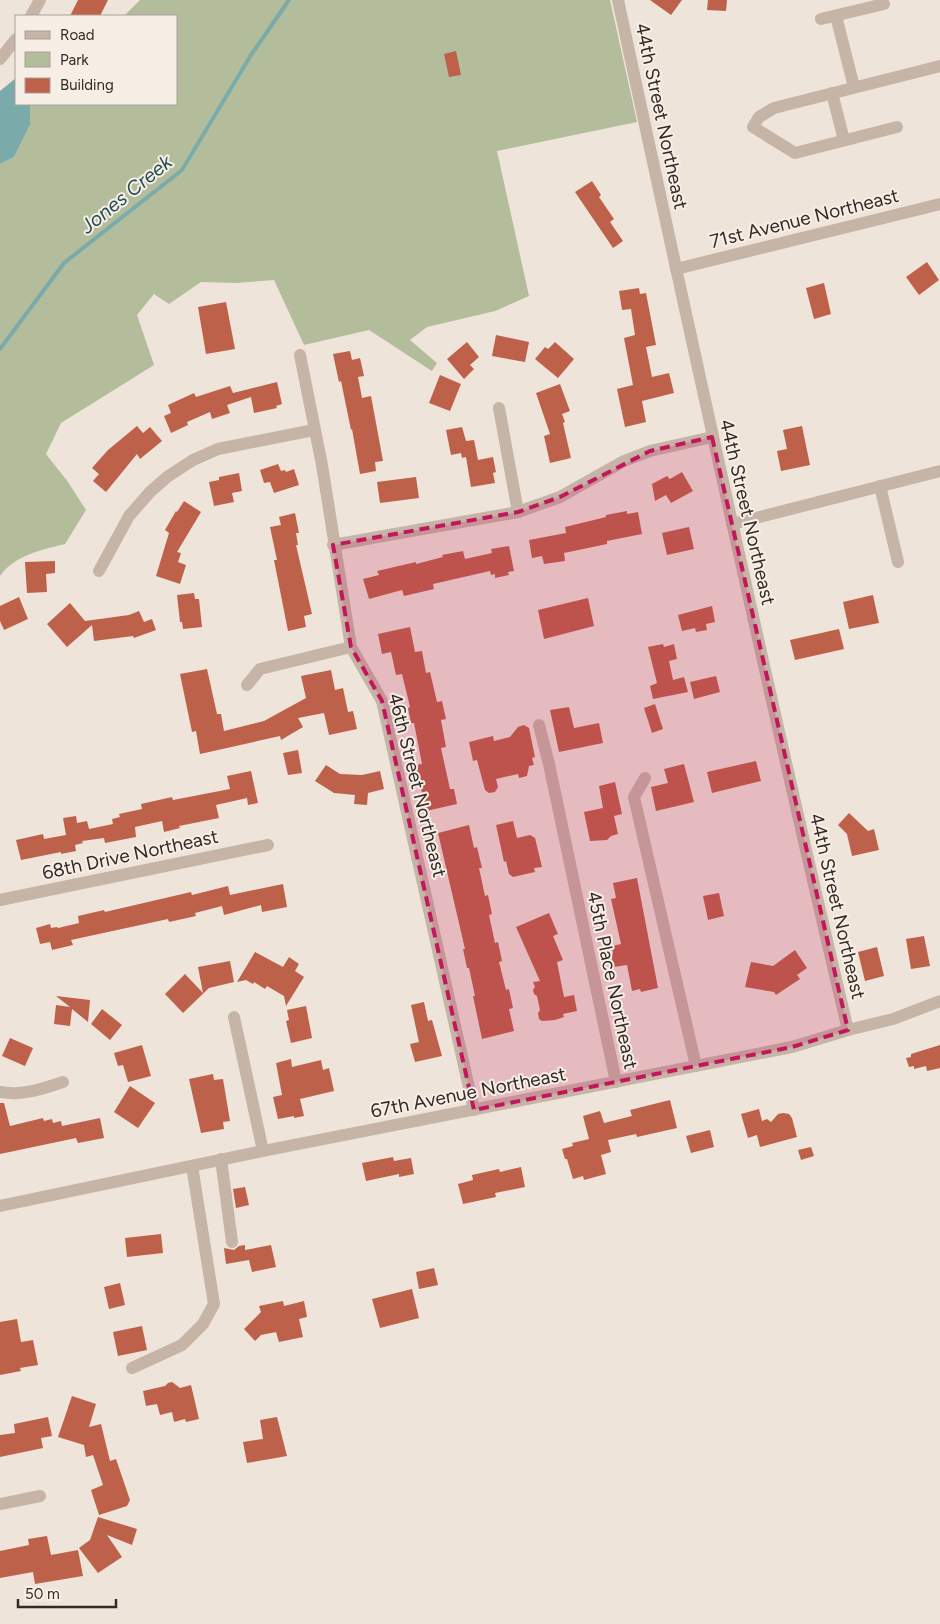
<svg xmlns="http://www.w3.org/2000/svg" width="940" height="1624" font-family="Figtree,sans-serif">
<rect width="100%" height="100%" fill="#efe4da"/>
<path fill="#b3bd9b" d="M140,0H610L637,122L497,151L529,296L495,311L427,327L410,340L437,363L432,371L369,330L304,345L274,280L236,283L201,282L169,304L154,294L137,315L154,365L61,423L46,454L68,482L86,510L65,544C41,550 15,555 0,576V164L14,157L30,125V104H176V16H124Z"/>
<path fill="#7baaaa" d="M16,78V104H30V125L14,157L0,164V91Z"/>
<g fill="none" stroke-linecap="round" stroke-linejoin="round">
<path stroke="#7baaaa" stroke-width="4" d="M0,349L64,263L182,170L251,55L289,0"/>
</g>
<g fill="#bd614a">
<path d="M78,0H108L100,16H70Z"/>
<path d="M650,0H682L671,15Z"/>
<path d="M708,0H727L726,11L707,10Z"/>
<path d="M456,51L461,75L449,77L444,54Z"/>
<path d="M592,181L601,195L599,197L614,219L610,222L623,241L613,248L575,192Z"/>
<path d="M927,262L939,280L919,295L906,277Z"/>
<path d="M824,283L831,314L814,319L806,288Z"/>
<path d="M639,288L640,294L646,293L656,345L646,347L652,377L669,373L674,393L642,401L646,422L625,427L617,389L633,385L624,338L635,335L631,309L622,310L619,291Z"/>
<path d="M226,302L235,349L206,354L198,307Z"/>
<path d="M496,335L529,342L525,362L492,356Z"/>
<path d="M467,342L479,357L470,365L474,369L464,379L447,359Z"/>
<path d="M555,342L574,359L558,378L535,359L545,347L548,349Z"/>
<path d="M350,351L352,360L360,358L364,376L358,377L362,398L371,396L383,461L375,462L376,471L360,474L352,429L351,430L341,381L339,382L333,354Z"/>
<path d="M440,375L461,384L450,411L429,403Z"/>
<path d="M277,382L282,404L276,406L277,408L254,413L251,397L227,405L230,413L212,419L210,412L187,422L188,425L171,433L164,416L171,413L168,405L194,393L196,397L230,386L233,393Z"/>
<path d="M560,384L570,411L562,414L565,422L563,423L571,458L550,463L544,436L550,434L536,393Z"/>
<path d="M137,426L143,433L150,427L162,441L140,459L137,454L106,492L93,481L99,474L92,468L108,450Z"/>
<path d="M802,426L810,465L781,471L777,451L787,449L783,430Z"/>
<path d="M462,427L466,441L474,440L478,460L493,457L496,472L493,473L495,483L471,487L466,457L462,458L461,453L451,455L446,430Z"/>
<path d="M278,464L281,471L285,470L286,472L294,469L299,485L274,493L270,482L264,483L260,470Z"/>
<path d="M682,472L693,491L671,503L666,495L655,501L652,484L667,476L670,479Z"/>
<path d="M239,473L242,491L232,493L234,502L214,506L209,482L219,480V477Z"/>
<path d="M416,477L419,498L380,503L377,482Z"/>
<path d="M184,501L201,512L177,552L181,553L178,562L186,565L180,584L156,576L169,533L165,530L176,511L177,512Z"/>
<path d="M627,511V514L638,512L642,534L607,541V544L564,553L565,561L544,564L542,556L532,558L529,540L566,533L565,527L606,517V515Z"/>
<path d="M295,513L299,533H296L298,545H296L312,614L304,616L306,627L288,631L274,560H277L270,527L281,525L279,517Z"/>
<path d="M689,527L694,549L667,555L662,533Z"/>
<path d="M509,546L514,571L508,572L509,575L495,578V574L491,575L490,571L433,584L434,589L404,596L402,590L369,599L363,579L379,575L377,571L416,562V564L443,557L442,555L463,551L465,559L492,553L491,549Z"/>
<path d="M55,561V573L46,574L47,592L27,593L25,562Z"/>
<path d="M194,593L195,599H199L202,627L183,629L182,622H180L177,595Z"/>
<path d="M873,595L879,623L849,629L843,602Z"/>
<path d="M19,597L28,619L4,630L0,621V606Z"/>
<path d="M588,598L594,626L544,639L538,610Z"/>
<path d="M70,603L85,621L129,615L139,611L144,622L152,619L156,630L134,638L133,636L94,641L92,625L67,647L47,624Z"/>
<path d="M712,606L715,622L706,624L707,630L696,632L695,628L682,631L678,615Z"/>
<path d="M410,627L415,652L422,651L426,673L430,672L437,702L442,701L446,719L441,720L446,747L441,748L450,789H454L457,804L426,811L416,765L422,764L414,723H411L408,708L410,707L402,674L396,675L391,652L382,654L378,634Z"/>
<path d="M839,629L844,649L795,660L790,640Z"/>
<path d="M663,644L664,647L674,644L677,659L669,661L673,680L684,677L688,692L653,699L650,686L657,683L648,647Z"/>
<path d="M207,669L217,714H221L224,731L264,721L306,698L301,676L331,670L335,690L343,688L348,712L353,711L357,729L329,735L324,713L298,718L303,727L281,740L280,736L200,754L196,731L192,732L180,674Z"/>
<path d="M716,676L720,692L694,699L690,682Z"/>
<path d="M655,704L663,729L652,733L644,708Z"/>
<path d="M569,707L574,728L599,723L603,743L559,752L550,710Z"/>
<path d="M524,725L529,728L535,757L532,758L534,765L529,766L527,776L519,778L518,774L496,779L498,787L495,792L489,793L485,790L477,760L473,761L469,742L493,736L494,741L510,737L518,727Z"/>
<path d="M298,750L302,773L288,775L283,753Z"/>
<path d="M756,761L761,781L712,793L707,772Z"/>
<path d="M684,764L694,802L656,811L651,787L668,783L664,769Z"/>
<path d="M326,765L340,774L362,775L380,771L384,789L368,793L367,805L354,804L355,795L334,793L315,781Z"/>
<path d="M251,771L258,803L248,805L247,798L216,805L219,818L179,826L180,828L164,832L162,821L135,827L136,837L105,843L104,838L82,841L83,843L75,845L76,851L61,854V852L21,860L16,840L43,834L44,839L66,835L63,818L76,816L77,823L87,821L89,829L113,824L112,819L120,817L119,814L142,809L141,804L172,797L173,800L230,789L227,776Z"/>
<path d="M615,782L622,814L614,816L618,834L611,836L607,840L590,841L584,812L603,808L599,786Z"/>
<path d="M849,813L868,831L874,829L879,850L852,856L847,834L838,825Z"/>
<path d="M513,821L517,838L530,835L535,838L542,867L534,868L535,872L513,877L509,874L506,861L504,862L496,825Z"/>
<path d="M469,825L474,848L477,847L482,868H479L485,896L488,895L492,914L489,915L495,943L498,942L502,961L499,962L506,990L509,989L513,1008L509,1009L514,1031L482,1039L473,996H475L469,968H467L463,949H465L438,833Z"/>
<path d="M637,878L658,988L641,992L640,989L632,991L627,965L614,967L611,954H613L612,946L621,944L611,899L616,898L613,883Z"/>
<path d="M283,884L287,907L262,912L261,905L224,915L222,906L195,913L196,916L169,922L168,919L71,940L73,945L52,950L50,942L40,944L36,928L50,924L51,928L57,927L58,928L79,923L78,916L104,910L105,912L191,892L192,895L228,886L230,895Z"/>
<path d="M719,893L724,916L708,920L703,896Z"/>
<path d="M549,913L558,934L553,936L563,960L557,962L564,997L574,995L577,1011L563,1014L564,1017L555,1020L542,1021L539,1019L538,1013L540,1010L537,996L534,994L533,990L535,987L533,982L540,981L516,927Z"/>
<path d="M924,936L930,966L911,969L906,939Z"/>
<path d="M877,947L884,976L865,981L858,952Z"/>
<path d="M795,950L807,968L797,975L800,979L776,995L774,992L745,987L751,962L773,966Z"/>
<path d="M255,952L283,967L289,957L299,964L295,971L304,977L286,1006L284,996L267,986L265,989L254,982L253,984L246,980L237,982Z"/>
<path d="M230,961L234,982L209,988L183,1013L165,994L185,974L203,993L198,967Z"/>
<path d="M56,996L90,1000L88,1022L72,1009L70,1026L54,1024L56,1005L70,1007Z"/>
<path d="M424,1002L428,1021L432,1020L442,1056L415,1062L410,1044L419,1042L411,1005Z"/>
<path d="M306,1006L312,1038L291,1043L286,1021L289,1020L287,1010Z"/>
<path d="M102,1009L122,1025L110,1040L91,1024Z"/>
<path d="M10,1038L33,1048L25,1066L2,1056Z"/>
<path d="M142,1045L151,1076L128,1082L123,1065L118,1066L114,1053Z"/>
<path d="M940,1045V1068L927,1071L926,1066L914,1069V1066L909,1067L906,1058L911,1057V1054Z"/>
<path d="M291,1059L292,1067L321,1060L323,1070L329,1068L334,1091L300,1099L304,1116L294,1118V1116L278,1119L273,1097L282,1095L276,1063Z"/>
<path d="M213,1074L214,1080L223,1079L230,1121L223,1122L224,1129L201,1133L189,1079Z"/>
<path d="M130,1086L155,1103L138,1128L114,1112Z"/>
<path d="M670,1100L677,1128L637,1137L636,1134L608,1140L611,1152L601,1155L606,1174L584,1180L583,1176L573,1179L567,1159H565L562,1149L573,1146L572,1143L589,1139L583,1116L600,1111L604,1123L632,1116L630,1110Z"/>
<path d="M0,1103H4L10,1126L43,1118L44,1121L52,1119L53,1123L61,1121L62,1126L100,1118L104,1138L78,1143L76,1138L0,1154Z"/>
<path d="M759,1109L762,1121L767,1119L771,1122L778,1114L783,1113L789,1114L792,1118L797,1137L760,1147L757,1135L748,1138L741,1114Z"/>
<path d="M710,1130L714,1147L691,1153L686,1136Z"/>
<path d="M811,1147L814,1156L801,1160L798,1150Z"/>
<path d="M393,1157L394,1161L411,1158L414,1174L399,1177V1174L366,1181L362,1163Z"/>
<path d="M521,1167L525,1187L495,1193L496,1197L463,1204L458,1184L473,1180L472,1175L499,1169L500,1172Z"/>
<path d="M245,1187L249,1205L236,1208L233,1189Z"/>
<path d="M161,1234L163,1253L127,1257L125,1238Z"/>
<path d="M245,1245V1250L271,1245L276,1267L252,1272L249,1260L226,1264L224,1248L234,1250L239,1246Z"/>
<path d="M434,1268L438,1285L419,1289L416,1272Z"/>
<path d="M120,1283L125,1305L109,1309L104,1287Z"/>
<path d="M412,1289L419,1318L380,1328L372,1299Z"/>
<path d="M283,1301L284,1306L304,1301L307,1317L299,1319L303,1337L279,1342L276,1332L261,1335L255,1341L244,1329L261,1312L259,1306Z"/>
<path d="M17,1319L21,1342L33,1340L38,1365L20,1368L21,1371L0,1375V1322Z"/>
<path d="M142,1326L147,1350L118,1356L113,1332Z"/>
<path d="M172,1382L180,1388L191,1385L199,1419L186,1422L185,1419L174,1422L172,1412L160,1415L157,1404L146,1406L143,1391L165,1386L168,1383Z"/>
<path d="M72,1396L96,1404L89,1427L101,1424L110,1461L116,1459L130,1500L127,1506L99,1515L91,1490L103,1485L93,1455L86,1457L84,1445L58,1437Z"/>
<path d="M48,1417L52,1436L41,1438L43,1448L0,1457V1435L15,1433L14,1424Z"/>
<path d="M277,1417L287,1456L247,1463L243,1442L263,1439L260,1420Z"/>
<path d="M98,1517L137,1529L132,1545L107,1535L122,1557L98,1573L79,1548L90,1540Z"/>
<path d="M47,1536L51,1555L78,1550L83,1576L35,1584L33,1572L0,1578V1551L29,1545L28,1539Z"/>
</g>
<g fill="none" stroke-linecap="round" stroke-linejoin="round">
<g stroke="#c6b4a7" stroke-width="12">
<path d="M618,0C692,344 767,688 848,1030"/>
<path d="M31,16L40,0"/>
<path d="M836,16L854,87"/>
<path d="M821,19L884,4"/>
<path d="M0,59L16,39"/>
<path d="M832,93L844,140"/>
<path d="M897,127L795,153L753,127L759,117L774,108L940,66"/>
<path d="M676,269L940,204"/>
<path d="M300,355L322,465L351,647L382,701L474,1110"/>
<path d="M499,408L518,512"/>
<path d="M880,486L898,562"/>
<path d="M732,524L940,471"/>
<path d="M333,545L518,512L560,497L624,461L650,451L712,437"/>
<path d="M99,571L129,516L150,492L167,477L193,460L218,449L314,430"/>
<path d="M247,685L260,669L351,647"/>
<path d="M539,725L549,764L616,1082"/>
<path d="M645,778L634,797L696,1066"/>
<path d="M0,900L268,845"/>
<path d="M234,1017L263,1151"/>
<path d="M0,1092C23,1096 41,1089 63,1082"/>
<path d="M221,1159L232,1242"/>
<path d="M0,1206L263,1151L792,1047L848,1030L893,1019L940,1001"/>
<path d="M132,1368L182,1345L203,1324L214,1304L192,1166"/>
<path d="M0,1504L40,1496"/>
</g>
</g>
<path fill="#c2185b" fill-opacity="0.2" stroke="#c2185b" stroke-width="4" stroke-dasharray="10 6" stroke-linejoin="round" d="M712,437L848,1030L792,1047L474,1110L382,701L351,647L333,545L518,512L560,497L650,451Z"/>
<g text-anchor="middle" stroke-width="4" stroke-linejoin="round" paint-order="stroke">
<g font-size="19" fill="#332a27" stroke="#f7eee6">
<text transform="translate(662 116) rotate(78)" y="7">44th Street Northeast</text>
<text transform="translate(804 218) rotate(-14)" y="7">71st Avenue Northeast</text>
<text transform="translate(748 512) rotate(77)" y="7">44th Street Northeast</text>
<text transform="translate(418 785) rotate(76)" y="7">46th Street Northeast</text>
<text transform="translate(130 854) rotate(-12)" y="7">68th Drive Northeast</text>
<text transform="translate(838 906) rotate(77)" y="7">44th Street Northeast</text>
<text transform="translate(613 980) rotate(78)" y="7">45th Place Northeast</text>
<text transform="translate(468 1092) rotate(-11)" y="7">67th Avenue Northeast</text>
</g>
<g font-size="20" font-style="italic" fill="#205051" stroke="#f7eee6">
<text transform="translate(126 194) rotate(-39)" y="7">Jones Creek</text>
</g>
</g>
<rect x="15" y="15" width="162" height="90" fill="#f7eee6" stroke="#a9a09a"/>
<rect x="25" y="31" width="25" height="8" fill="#c6b4a7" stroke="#a9a09a"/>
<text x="60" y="40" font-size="15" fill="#332a27">Road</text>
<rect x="25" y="52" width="25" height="15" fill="#b3bd9b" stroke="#a9a09a"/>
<text x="60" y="65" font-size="15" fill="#332a27">Park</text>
<rect x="25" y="78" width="25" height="15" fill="#bd614a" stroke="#a9a09a"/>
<text x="60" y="90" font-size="15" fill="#332a27">Building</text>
<path d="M18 1599v8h98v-8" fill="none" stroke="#332a27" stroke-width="2.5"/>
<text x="25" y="1599" font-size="15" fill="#332a27" stroke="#f7eee6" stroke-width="4" paint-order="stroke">50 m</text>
</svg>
